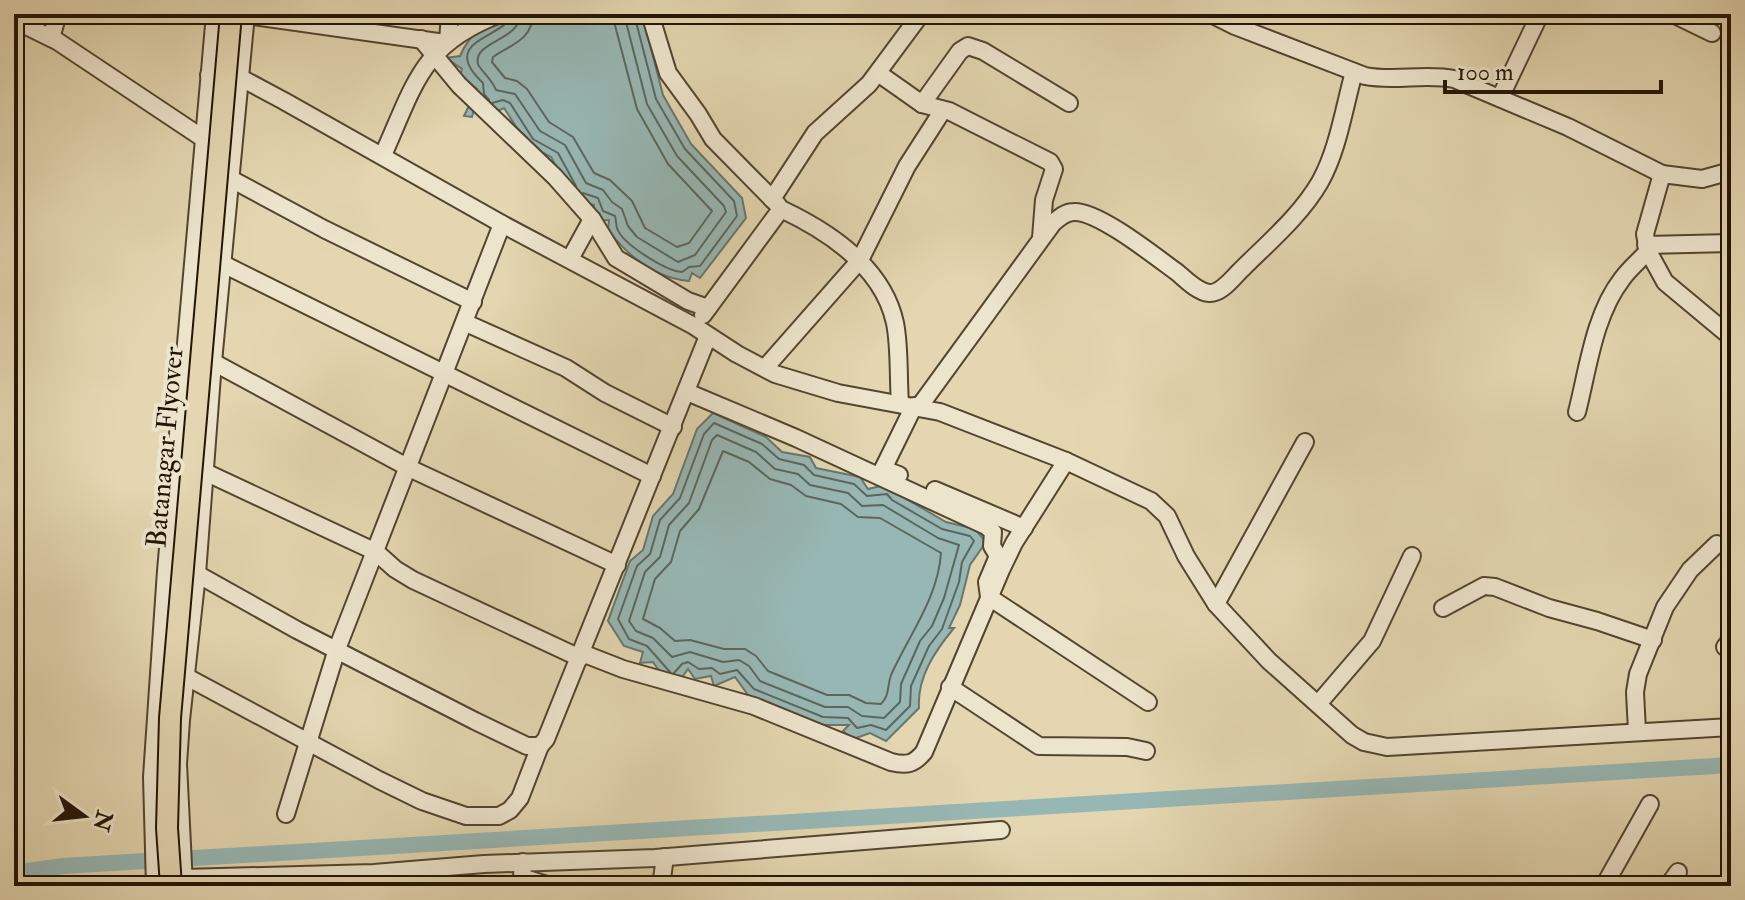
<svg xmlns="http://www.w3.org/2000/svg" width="1745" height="900" font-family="'IM FELL Double Pica',serif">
<rect width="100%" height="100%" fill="#e3d6b0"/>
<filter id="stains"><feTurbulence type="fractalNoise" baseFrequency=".0025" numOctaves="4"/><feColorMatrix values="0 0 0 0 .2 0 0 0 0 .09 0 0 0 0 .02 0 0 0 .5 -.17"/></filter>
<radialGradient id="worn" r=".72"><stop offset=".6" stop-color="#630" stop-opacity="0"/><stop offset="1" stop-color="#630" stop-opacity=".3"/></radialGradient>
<g fill="#97b7b4" stroke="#69766e" stroke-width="2">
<path d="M513,14H641L643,19L650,20L646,29L663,95L691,144L742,198L746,218L700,278L692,273L689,281C655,278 628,256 608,230L609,220L595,221L594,205L575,200L551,157L528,145L504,108L491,114L477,98L472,117L464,116L477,89L469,82L455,92L462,69L446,58L460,56C471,30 487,23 513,14Z"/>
<path d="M713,413L766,437L782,452L810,457L816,468L860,477L868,489L893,483L896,493L946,522L975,529L986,542L970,565L960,605L949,628H954C935,651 917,677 919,708L886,741L870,733L853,739L843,731L849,725H822L748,695L735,677L714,686L711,676L695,679L688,669L678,683L667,682L653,662L640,663L643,652L624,646L608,621L630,561L643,550L653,516L673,494L697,429Z"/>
</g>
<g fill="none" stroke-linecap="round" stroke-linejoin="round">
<g stroke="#5d665c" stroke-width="2">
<path d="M521,14C519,41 473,41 478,64C480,70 492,79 496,90L515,94L540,131L565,145L586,183L603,190L612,202L622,209L628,226L637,237L678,262L695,255L726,212L724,206L677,156L647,104L624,14"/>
<path d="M533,14C532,40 512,44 493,57L492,62L505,78L517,81L527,89L549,122L573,137L594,173L610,180L632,201L645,228L677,247L689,243L712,211L668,164L637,109L612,14"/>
<path d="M489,100L484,94L483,83C436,39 508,38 511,14"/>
<path d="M492,103L503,100L510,103L533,139L558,153L576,186"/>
<path d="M583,193L598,198L603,211L615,216C616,220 616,224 617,228C622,244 666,271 682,272L689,267L700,266L737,216L734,201L685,149L656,99L634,14"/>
<path d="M717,435L756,452L775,469L798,474L810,485L848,493L862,506L883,505L938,538L959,545L944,598L932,626L920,641L901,684L900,702L884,718L862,716L848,707H825L760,681L749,666L739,660L723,662L690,652L672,657L653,638L636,631L629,621L645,572L660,557L669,525L689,503L712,440Z"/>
<path d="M723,451L749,462L770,479L791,485L806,496L841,504L858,517L880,518L941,553C938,598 909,635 891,675C887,686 890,695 881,704L866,703L849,695H827L768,671L756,656L745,649H724L690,640L675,641L660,628L643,619L655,579L671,562L680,531L699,509Z"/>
<path d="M670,672L647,646L629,639L618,619L637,566L650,554L660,520L680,498L704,434L714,423L762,444L779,459L804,465L814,475L854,484L867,496L887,494L892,500L942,529L970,536L974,541L962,562L959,582L942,629L929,646L911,686L910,706L886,730L871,725L857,728L848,718L823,717L754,689L737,670L720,674L712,668L699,669L688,662L682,664L674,673"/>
</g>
<path stroke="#97b7b4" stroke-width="16" d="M14,873L63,866L1731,765"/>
<defs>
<g id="minor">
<path d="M650,14L668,73L698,114L713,139L778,205"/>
<path d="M1211,14L1235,26L1365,76C1395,82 1424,73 1454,79L1568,127L1662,174"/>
<path d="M1673,14L1712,33"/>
<path d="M246,15L445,43"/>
<path d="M14,20L57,41L204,139L210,140"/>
<path d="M51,38L58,14"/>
<path d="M421,39L459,85L555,177L592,219L616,258L688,301L708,308"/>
<path d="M448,41L450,14"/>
<path d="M878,73L922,104L949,111L1050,162L1054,169L1044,200L1041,238"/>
<path d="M209,75L241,78L284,101L502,224L694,326L737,354L775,374L838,393L940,412L1066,461L1151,501L1167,516L1186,556L1216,604L1269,661L1352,735L1364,742L1387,747L1731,727"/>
<path d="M1500,98L1540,14"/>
<path d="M922,104L960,51L968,46L983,51L1069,103"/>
<path d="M383,155C415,84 421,44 500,14"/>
<path d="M1731,171L1702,179L1662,174L1645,234L1648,251L1665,282L1731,337"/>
<path d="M231,179L324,229L473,302"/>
<path d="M772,199L815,133L869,84L921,14"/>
<path d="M1646,245L1731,243"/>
<path d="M570,259L592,219"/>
<path d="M223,264L652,476"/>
<path d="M703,315L781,209C830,232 883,267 895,323C900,348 898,377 900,403"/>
<path d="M466,323L566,368L605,393L673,427"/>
<path d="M213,362L409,468L617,565"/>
<path d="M765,368L860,260L907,166L943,110"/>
<path d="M687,392L796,438L986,526L993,532L992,546L998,556L987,582L989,597L1148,702"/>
<path d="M919,407L1053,223C1059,218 1065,212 1074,212C1099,211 1157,258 1178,273C1186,280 1198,292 1209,293C1222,294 1234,276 1243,268C1269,242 1301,215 1320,182C1338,150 1344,108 1354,72"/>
<path d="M1577,412C1588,369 1594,315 1622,279C1629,269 1639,261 1648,251"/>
<path d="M205,472L376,552L395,569L413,580L580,658"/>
<path d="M899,475L883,469L914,406"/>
<path d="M935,490L1024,528"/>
<path d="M197,574L297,630L475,721L527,746H540L546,739L708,336"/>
<path d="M1216,604L1305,442"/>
<path d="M1443,608L1484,586L1495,587L1549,608L1597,621L1653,640"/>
<path d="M1725,647L1731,639"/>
<path d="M582,653L623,669L754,706L891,762C907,766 914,764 924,752L1001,570L1014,543L1066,461"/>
<path d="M185,676L379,780L422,801L466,816H499L510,810L520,798L540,746"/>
<path d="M950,687L1039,746L1127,747L1146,751"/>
<path d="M1318,704L1372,641L1412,556"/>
<path d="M1637,731L1635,692L1638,674L1665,607L1690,570L1717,544"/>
<path d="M286,814L337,649L502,224"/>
<path d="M523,862L522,877L550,886"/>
<path d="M183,878L374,873L484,864L655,858L1001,830"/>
<path d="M155,886L152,777L166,571L215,14"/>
<path d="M184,886L178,764L181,720L197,574L213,362L246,14"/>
<path d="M661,886L665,857"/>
<path d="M1604,886L1650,804"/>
<path d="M1668,886L1678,872"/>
</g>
</defs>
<use href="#minor" stroke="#534530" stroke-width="20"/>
<use href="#minor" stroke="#ede4cc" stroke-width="16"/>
<defs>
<path id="major-bridge" d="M171,886L167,828L170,718L231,14"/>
</defs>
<use href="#major-bridge" stroke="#231505" stroke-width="24" stroke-linecap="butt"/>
<use href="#major-bridge" stroke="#e3d6b0" stroke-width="20"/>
</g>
<g text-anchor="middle" stroke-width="8" stroke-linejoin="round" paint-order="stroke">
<g font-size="28" fill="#231505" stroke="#ede4cc">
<text transform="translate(164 447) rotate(-85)" y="10">Batanagar Flyover</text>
</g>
</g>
<rect width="1745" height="900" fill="none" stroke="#e3d6b0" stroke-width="48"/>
<rect x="16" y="16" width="1713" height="868" fill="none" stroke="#231505" stroke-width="4"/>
<rect x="24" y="24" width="1697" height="852" fill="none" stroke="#231505" stroke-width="2"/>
<g transform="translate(84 816) rotate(105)" stroke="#ede4cc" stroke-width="6" paint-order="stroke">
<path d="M0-6L14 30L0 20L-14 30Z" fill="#231505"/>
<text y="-12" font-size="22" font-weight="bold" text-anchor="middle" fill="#231505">N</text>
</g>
<path d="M1445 80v12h216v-12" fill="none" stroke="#231505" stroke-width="4"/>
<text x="1457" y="80" font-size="24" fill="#231505" stroke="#ede4cc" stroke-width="6" paint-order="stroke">100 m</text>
<rect width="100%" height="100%" filter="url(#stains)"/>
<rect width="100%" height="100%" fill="url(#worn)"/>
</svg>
